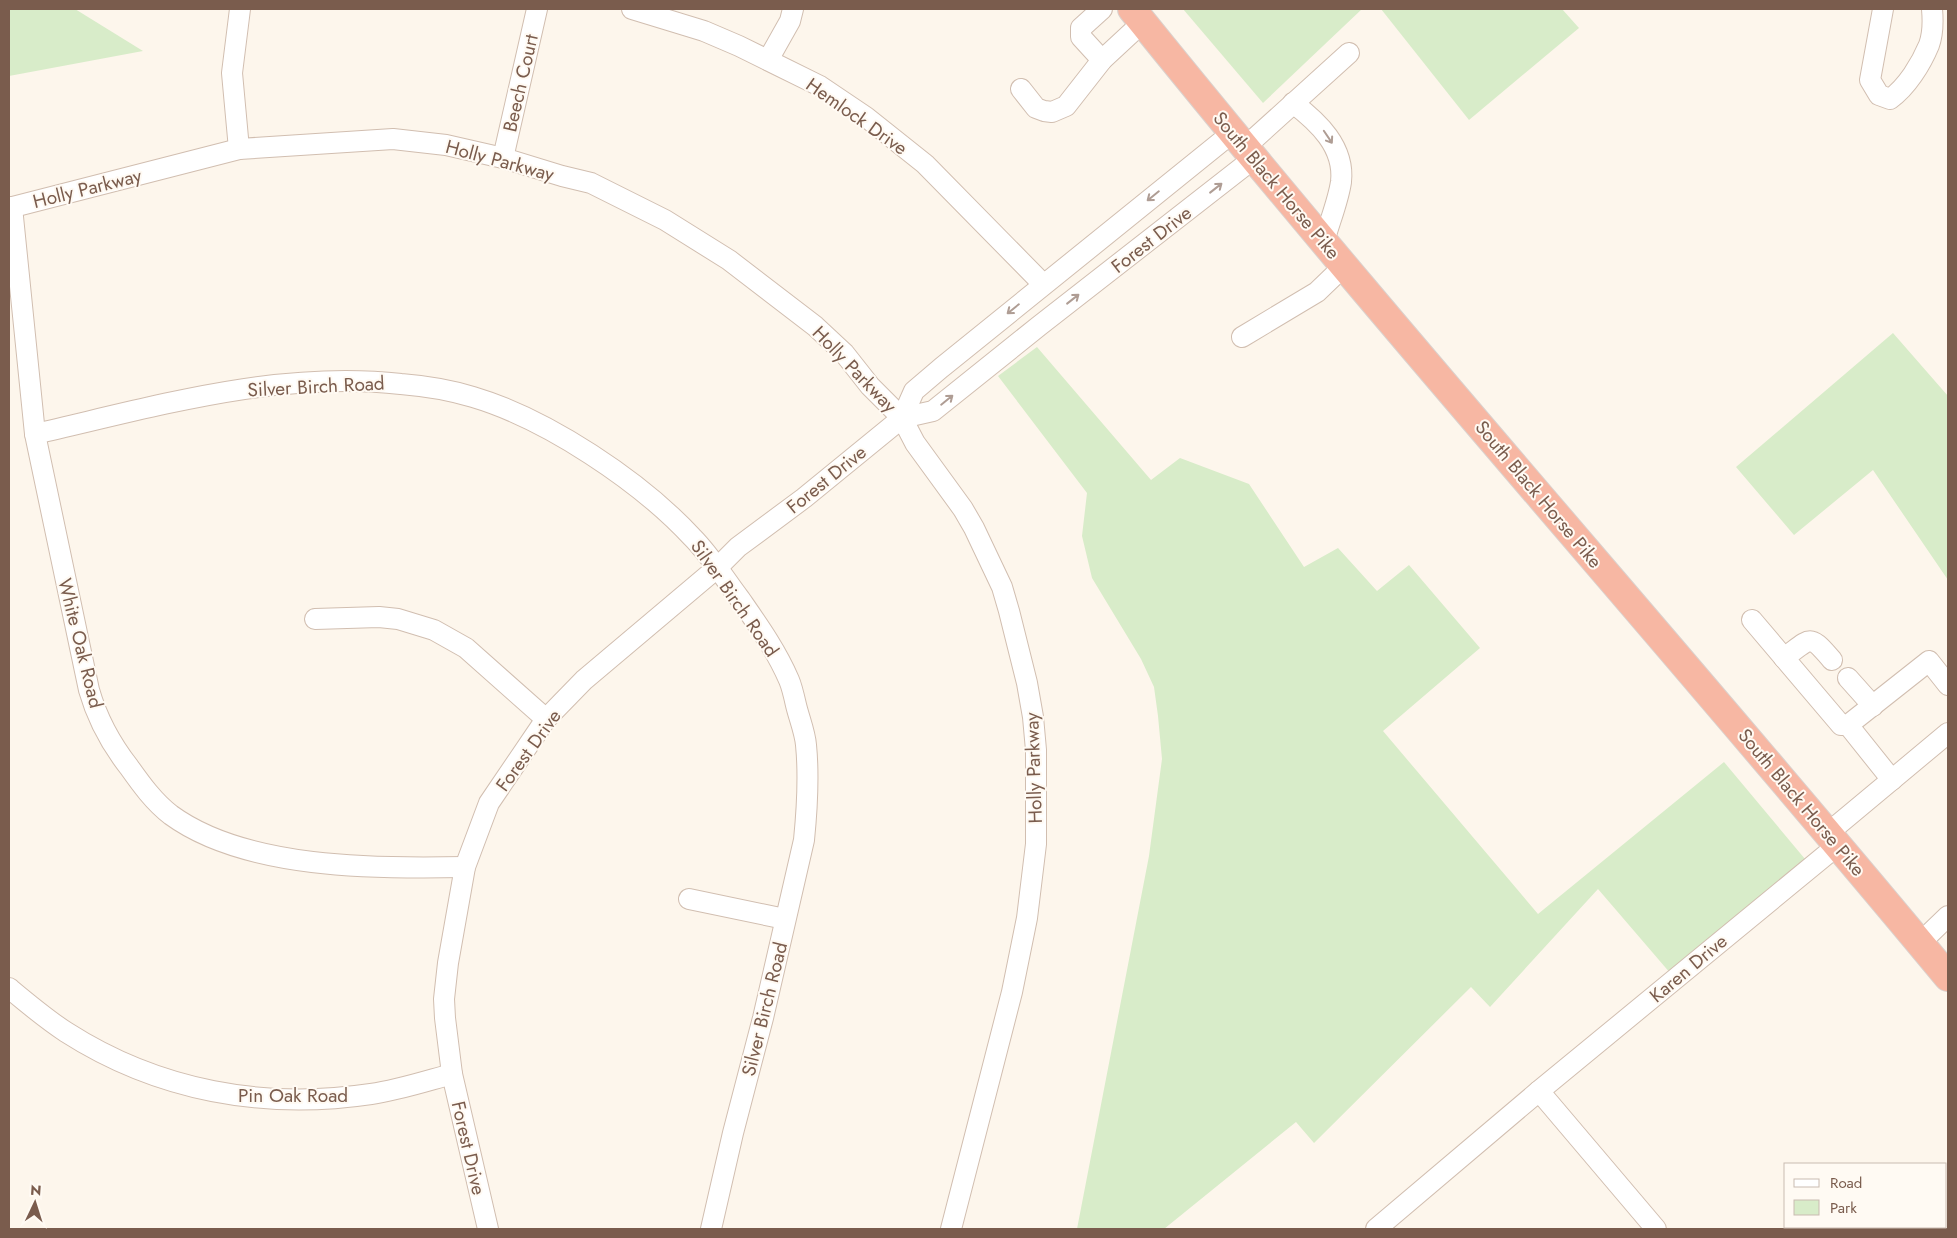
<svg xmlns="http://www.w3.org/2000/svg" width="1957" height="1238" font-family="Jost,sans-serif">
<rect width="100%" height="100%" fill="#fdf6ec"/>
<g fill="#d8ecc9">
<path d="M9,9H75L143,51L9,76Z"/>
<path d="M1183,9H1362L1263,103Z"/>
<path d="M1381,9H1562L1579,28L1469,120Z"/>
<path d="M1893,333L1948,396V580L1873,470L1794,535L1736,467Z"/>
<path d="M1037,347L1151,480L1180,458L1249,484L1304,567L1338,548L1377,591L1409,565L1480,648L1383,731L1538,914L1724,762L1805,859L1671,974L1598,889L1490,1007L1471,987L1314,1143L1296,1122L1164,1229H1077L1149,856L1162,759L1158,716L1154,687L1141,659L1092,578L1082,536L1087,493L998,376Z"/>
</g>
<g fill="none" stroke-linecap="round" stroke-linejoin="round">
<defs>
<g id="minor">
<path d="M632,9L704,31L739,46L820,86L866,117L925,164L1043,284"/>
<path d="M1102,9L1081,28V37L1102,60"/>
<path d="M1883,9L1870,80L1879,95L1890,99C1907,87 1921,64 1929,45C1933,34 1933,20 1932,9"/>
<path d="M768,60L790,21L793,9"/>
<path d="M1021,89L1036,108L1044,111L1052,112L1066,106L1102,60L1143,22"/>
<path d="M1293,103C1318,122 1345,147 1341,182C1338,202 1329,223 1324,242"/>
<path d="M1244,148L1349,53"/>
<path d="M239,149L232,73L240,9"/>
<path d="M503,158L537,9"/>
<path d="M12,207L35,434L89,690C97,718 111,744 129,767C141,784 154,802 171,815C245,869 376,869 465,867"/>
<path d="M9,208L239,149L393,139L446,145L503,158L562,176L591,183L665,220L729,260L815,326L844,353L870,386L902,418L915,443L963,509L974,528L1002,587L1009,611L1027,683L1033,717L1036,750V844L1027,918L1012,992L951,1229"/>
<path d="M1242,337L1317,292L1344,266"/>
<path d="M902,418L933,411L1039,326L1253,159"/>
<path d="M35,434C154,407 277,370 401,384C426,386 450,390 473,397C547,419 640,481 692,537C711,556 724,578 740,599C758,625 776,650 789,680C792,687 794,696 796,705C799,718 805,732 806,745C809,775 807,810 804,840L763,1018L733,1133L711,1229"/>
<path d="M315,619L379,617L398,619L434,630L466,648L546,719"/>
<path d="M1752,620L1841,725H1848L1929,661L1948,685"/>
<path d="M1784,658C1811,638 1809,633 1832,660"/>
<path d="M1848,678L1873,706"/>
<path d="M1848,725L1892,780"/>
<path d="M1828,833L1948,733"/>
<path d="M689,899L785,919"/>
<path d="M1920,943L1948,916"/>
<path d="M9,988C27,1003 46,1019 66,1032C158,1091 264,1110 371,1094C399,1090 426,1081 452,1074"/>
<path d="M1539,1091L1656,1229"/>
<path d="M488,1229L452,1074L445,1018L444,999L448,963L465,867L489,803L546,719L584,680L718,567L738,547L804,498L902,418L914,391L941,368L1232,133"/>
<path d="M1376,1229L1539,1091L1838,845"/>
</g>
<path id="highway" d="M1132,9C1397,338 1679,652 1948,977"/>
</defs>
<use href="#minor" stroke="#d1beb0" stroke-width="22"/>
<use href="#highway" stroke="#dad1cd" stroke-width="30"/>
<use href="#minor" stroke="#fff" stroke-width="20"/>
<use href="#highway" stroke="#f7b7a3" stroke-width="28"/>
</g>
<defs><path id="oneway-shaft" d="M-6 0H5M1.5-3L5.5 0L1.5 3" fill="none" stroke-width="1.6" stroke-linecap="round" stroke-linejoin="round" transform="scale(1.25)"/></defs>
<g stroke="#af9d94">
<use href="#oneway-shaft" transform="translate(1328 137) rotate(56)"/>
<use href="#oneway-shaft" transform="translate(1216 188) rotate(-38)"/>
<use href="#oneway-shaft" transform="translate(1153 196) rotate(141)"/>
<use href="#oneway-shaft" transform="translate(1073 299) rotate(-38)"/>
<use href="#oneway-shaft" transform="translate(1013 309) rotate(141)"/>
<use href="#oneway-shaft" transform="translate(947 400) rotate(-39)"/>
</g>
<g text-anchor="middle" stroke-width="4" stroke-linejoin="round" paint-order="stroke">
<g font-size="19" fill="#7a5c4d" stroke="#fffaf3">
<text transform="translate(520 83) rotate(-77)" y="7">Beech Court</text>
<text transform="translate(857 116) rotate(35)" y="7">Hemlock Drive</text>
<text transform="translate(500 160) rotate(15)" y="7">Holly Parkway</text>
<text transform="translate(1277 185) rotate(50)" y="7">South Black Horse Pike</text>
<text transform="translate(87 188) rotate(-14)" y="7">Holly Parkway</text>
<text transform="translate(1151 239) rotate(-38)" y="7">Forest Drive</text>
<text transform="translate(855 369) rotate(46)" y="7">Holly Parkway</text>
<text transform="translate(316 386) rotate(-3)" y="7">Silver Birch Road</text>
<text transform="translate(826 479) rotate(-39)" y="7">Forest Drive</text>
<text transform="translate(1539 494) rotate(50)" y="7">South Black Horse Pike</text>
<text transform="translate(735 598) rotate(55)" y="7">Silver Birch Road</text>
<text transform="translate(81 643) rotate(76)" y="7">White Oak Road</text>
<text transform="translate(528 750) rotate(-54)" y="7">Forest Drive</text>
<text transform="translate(1033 768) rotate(-92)" y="7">Holly Parkway</text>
<text transform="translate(1802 802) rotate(50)" y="7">South Black Horse Pike</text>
<text transform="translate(1688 968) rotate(-40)" y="7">Karen Drive</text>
<text transform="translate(764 1009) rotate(-76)" y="7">Silver Birch Road</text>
<text x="293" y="1102">Pin Oak Road</text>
<text transform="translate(469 1148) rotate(77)" y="7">Forest Drive</text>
</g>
</g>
<rect width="1957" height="1238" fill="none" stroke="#7a5c4d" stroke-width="20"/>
<rect x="1784" y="1163" width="162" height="65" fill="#fffaf3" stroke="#cabbb1"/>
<rect x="1794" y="1179" width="25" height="8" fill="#ffffff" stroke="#cabbb1"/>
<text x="1830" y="1188" font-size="15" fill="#7a5c4d">Road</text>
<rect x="1794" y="1200" width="25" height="15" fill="#d8ecc9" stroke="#cabbb1"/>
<text x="1830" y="1213" font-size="15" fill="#7a5c4d">Park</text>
<g transform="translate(35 1203) rotate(4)" stroke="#fffaf3" stroke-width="4" paint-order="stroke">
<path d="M0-4L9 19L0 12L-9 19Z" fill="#7a5c4d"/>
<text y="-8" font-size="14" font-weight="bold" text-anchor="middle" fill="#7a5c4d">N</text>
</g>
</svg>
